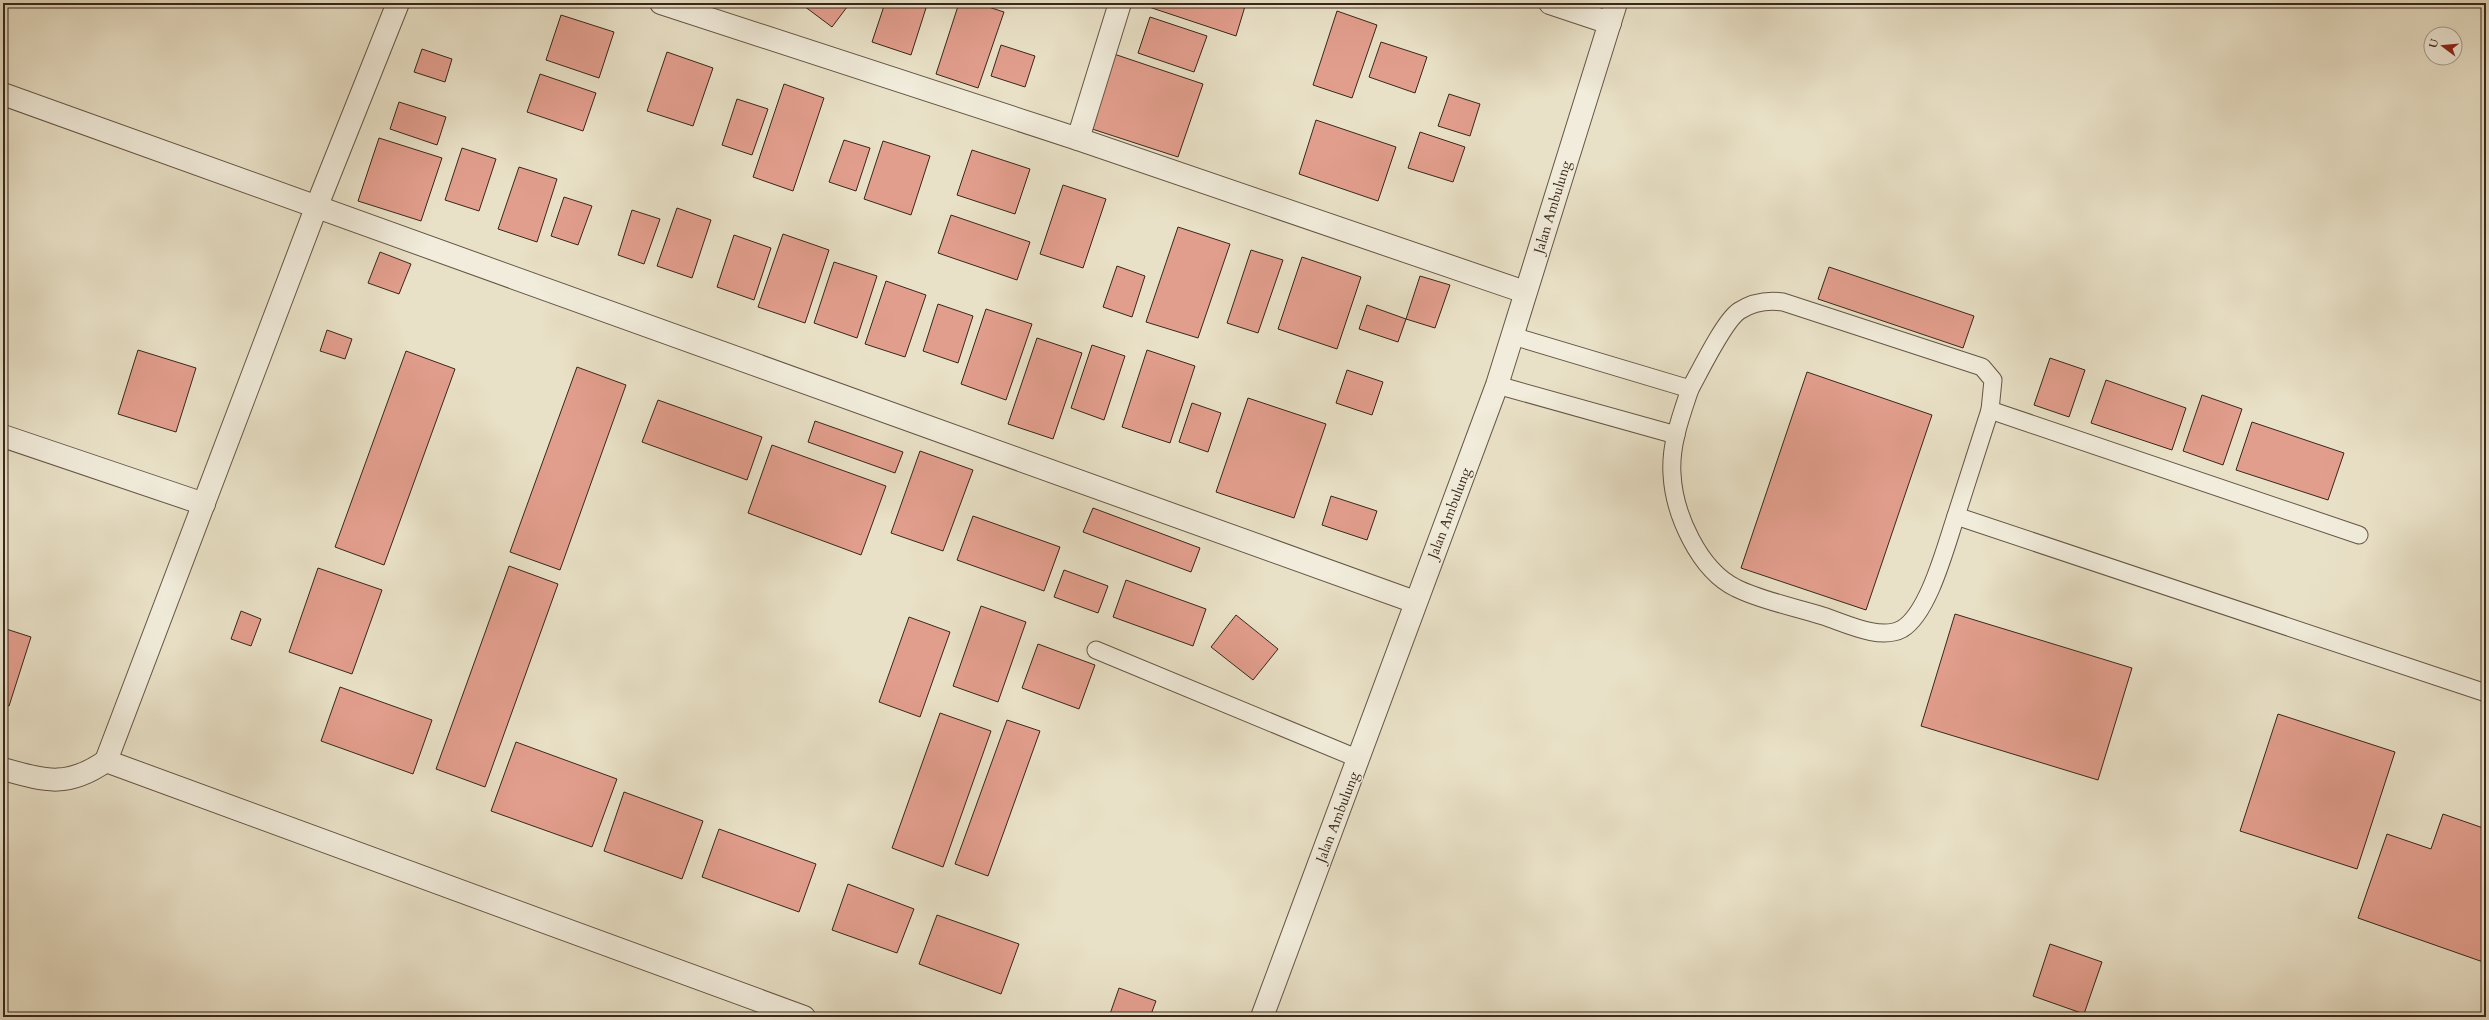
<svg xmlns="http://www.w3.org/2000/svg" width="2489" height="1020" font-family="Cardo,serif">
<rect width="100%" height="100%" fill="#e9e1c7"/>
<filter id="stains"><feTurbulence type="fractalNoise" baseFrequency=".005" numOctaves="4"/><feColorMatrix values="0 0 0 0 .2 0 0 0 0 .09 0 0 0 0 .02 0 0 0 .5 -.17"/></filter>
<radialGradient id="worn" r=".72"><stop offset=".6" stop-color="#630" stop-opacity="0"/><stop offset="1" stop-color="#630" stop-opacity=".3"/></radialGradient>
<g fill="#e29e8d" stroke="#39271a">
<path d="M800,3H850L832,27Z"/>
<path d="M885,3H912L926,8L911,55L872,42Z"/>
<path d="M959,3H976L1004,12L978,88L936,74Z"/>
<path d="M1147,3H1246L1236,36L1146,6Z"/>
<path d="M1337,11L1377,25L1352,98L1313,85Z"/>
<path d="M561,15L614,32L599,78L546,60Z"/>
<path d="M1150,17L1207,36L1194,72L1138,53Z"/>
<path d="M1381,42L1427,57L1415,93L1369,77Z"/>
<path d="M1001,45L1035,56L1025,87L991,76Z"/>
<path d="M422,49L452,59L445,82L414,72Z"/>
<path d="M667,52L713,68L693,126L647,111Z"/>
<path d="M1111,53L1203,84L1178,157L1086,127Z"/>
<path d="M540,74L596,93L583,131L527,112Z"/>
<path d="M784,84L824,98L793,191L753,177Z"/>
<path d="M1449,94L1480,104L1470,136L1438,126Z"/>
<path d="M737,99L768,109L752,155L722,145Z"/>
<path d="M399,102L446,117L437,145L390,129Z"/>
<path d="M1316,120L1396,147L1378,201L1299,174Z"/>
<path d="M1420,132L1465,147L1453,182L1408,168Z"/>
<path d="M379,138L442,158L421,221L358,201Z"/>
<path d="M844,140L870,148L856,191L829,182Z"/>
<path d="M883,141L930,156L911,215L864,199Z"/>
<path d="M462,148L496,159L479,211L445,200Z"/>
<path d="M972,150L1030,169L1015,214L957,195Z"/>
<path d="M519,167L557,179L537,242L498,229Z"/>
<path d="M1063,185L1106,199L1083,268L1040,254Z"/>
<path d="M564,197L592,206L578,245L551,236Z"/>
<path d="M677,208L711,220L692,278L657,266Z"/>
<path d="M632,210L660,219L644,264L618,255Z"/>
<path d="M951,215L1030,242L1017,280L938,253Z"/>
<path d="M1178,227L1230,244L1198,338L1146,322Z"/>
<path d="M783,234L829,250L805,323L758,307Z"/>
<path d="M734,235L771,248L754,300L717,287Z"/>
<path d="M1251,250L1283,260L1258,333L1227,323Z"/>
<path d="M380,252L411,264L399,294L368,283Z"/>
<path d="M1302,257L1361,277L1337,349L1278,329Z"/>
<path d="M834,262L877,276L857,338L814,323Z"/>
<path d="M1117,266L1145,276L1132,317L1103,307Z"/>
<path d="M1829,267L1974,316L1963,348L1818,299Z"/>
<path d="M1420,276L1450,285L1435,328L1406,319Z"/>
<path d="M886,281L926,295L905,357L865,344Z"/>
<path d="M938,304L973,316L958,363L923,351Z"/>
<path d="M1367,305L1406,319L1398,342L1359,329Z"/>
<path d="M986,309L1032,324L1006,400L961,384Z"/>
<path d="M327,330L352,339L345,359L320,351Z"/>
<path d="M1037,338L1082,353L1053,439L1008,424Z"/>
<path d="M1092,345L1125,356L1104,420L1071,408Z"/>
<path d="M138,350L196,368L176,432L118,414Z"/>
<path d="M1147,350L1195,366L1170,443L1122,427Z"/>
<path d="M406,351L455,369L384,565L335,547Z"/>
<path d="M2050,358L2085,370L2069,417L2034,405Z"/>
<path d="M577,367L626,385L560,570L510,552Z"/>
<path d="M1347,370L1383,382L1372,415L1336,403Z"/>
<path d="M1807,372L1932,415L1866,610L1741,568Z"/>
<path d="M2106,380L2186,408L2172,450L2091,423Z"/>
<path d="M2202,395L2242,409L2223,465L2183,451Z"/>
<path d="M1248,398L1326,424L1294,518L1216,492Z"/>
<path d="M658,400L762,437L747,480L642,442Z"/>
<path d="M1192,403L1221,413L1208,452L1179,442Z"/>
<path d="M815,421L903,452L895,473L808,442Z"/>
<path d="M2252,422L2344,453L2328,500L2236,470Z"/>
<path d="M772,445L886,486L861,555L748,513Z"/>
<path d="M920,451L973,470L943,551L891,533Z"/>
<path d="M1331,496L1377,511L1367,540L1322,525Z"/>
<path d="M1093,508L1200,548L1191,572L1083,532Z"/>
<path d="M973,516L1060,547L1044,591L957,560Z"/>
<path d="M509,566L558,584L485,787L436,769Z"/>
<path d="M318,568L382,590L352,674L289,652Z"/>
<path d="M1064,570L1108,586L1098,613L1054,597Z"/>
<path d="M1126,580L1206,609L1193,646L1113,617Z"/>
<path d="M981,606L1026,622L998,702L953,686Z"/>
<path d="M241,611L261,619L251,646L231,639Z"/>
<path d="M1955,614L2132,668L2098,780L1921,726Z"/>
<path d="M1236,615L1278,649L1253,680L1211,647Z"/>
<path d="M909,617L950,632L920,717L879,702Z"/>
<path d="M3,628L31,637L9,706L3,704Z"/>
<path d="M1038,644L1095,665L1079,709L1022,688Z"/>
<path d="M340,687L432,720L413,774L321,741Z"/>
<path d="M940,713L991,731L943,867L892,848Z"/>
<path d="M2278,714L2395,752L2357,869L2240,831Z"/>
<path d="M1007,720L1040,731L988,876L955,864Z"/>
<path d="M516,742L617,779L592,847L491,811Z"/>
<path d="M624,792L703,821L682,879L604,851Z"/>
<path d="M2443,814L2486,829V858L2482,868L2486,869V963L2358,918L2387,834L2431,849Z"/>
<path d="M719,829L816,864L799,912L702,877Z"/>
<path d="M848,884L914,909L897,953L832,930Z"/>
<path d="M937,915L1019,944L1001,994L919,964Z"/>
<path d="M2050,944L2102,962L2084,1014L2033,996Z"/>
<path d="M1119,988L1156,1001L1150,1017H1109Z"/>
</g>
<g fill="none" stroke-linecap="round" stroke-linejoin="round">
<defs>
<g id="service">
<path d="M1513,336L1690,389C1700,371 1724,321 1739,311C1753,302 1768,300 1783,302L1982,367L1993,380L1990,410L1956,516L2486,693"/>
<path d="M1497,385L1676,435"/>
<path d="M1690,389C1681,416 1670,445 1672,474C1674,514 1699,570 1736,588C1759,600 1798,608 1823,616C1845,623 1880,641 1902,629C1929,613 1946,545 1956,516"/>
<path d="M1990,410L2359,535"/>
<path d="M1096,650L1359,759"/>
</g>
<g id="minor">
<path d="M398,3L316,208L106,761L804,1017"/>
<path d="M661,3L1078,139L1525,292"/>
<path d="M1550,3L1610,23"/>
<path d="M3,94L1415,602"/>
<path d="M1078,139L1120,3"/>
<path d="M3,436L204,504"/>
<path d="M3,769C46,781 67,788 106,761"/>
</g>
<path id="tertiary" d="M1262,1017L1497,385L1616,3"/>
</defs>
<use href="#service" stroke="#655645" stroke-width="19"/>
<use href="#minor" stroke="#655645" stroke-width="24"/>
<use href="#tertiary" stroke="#655645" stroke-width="24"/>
<use href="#service" stroke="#f1ecdb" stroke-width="17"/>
<use href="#minor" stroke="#f1ecdb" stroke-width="22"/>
<use href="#tertiary" stroke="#f1ecdb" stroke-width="22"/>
</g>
<g text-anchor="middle" stroke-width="3" stroke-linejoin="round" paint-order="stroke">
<g font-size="14" fill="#39271a" stroke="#f1ecdb">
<text transform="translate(1552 207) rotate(-73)" y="5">Jalan Ambulung</text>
<text transform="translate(1449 513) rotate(-69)" y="5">Jalan Ambulung</text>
<text transform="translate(1337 817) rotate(-69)" y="5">Jalan Ambulung</text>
</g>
</g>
<rect width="2489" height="1020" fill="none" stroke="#e9e1c7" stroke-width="16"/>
<rect x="4" y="4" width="2481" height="1012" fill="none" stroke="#39271a" stroke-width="2"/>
<rect x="8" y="8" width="2473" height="1004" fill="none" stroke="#39271a"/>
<g transform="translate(2443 46) rotate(286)"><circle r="19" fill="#f1ecdb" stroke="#a79d8e"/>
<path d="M0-3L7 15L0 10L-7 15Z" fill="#8f2418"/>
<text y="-6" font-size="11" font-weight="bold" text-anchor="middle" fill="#39271a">U</text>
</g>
<rect width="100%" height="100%" filter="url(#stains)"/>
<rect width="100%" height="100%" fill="url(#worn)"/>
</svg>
